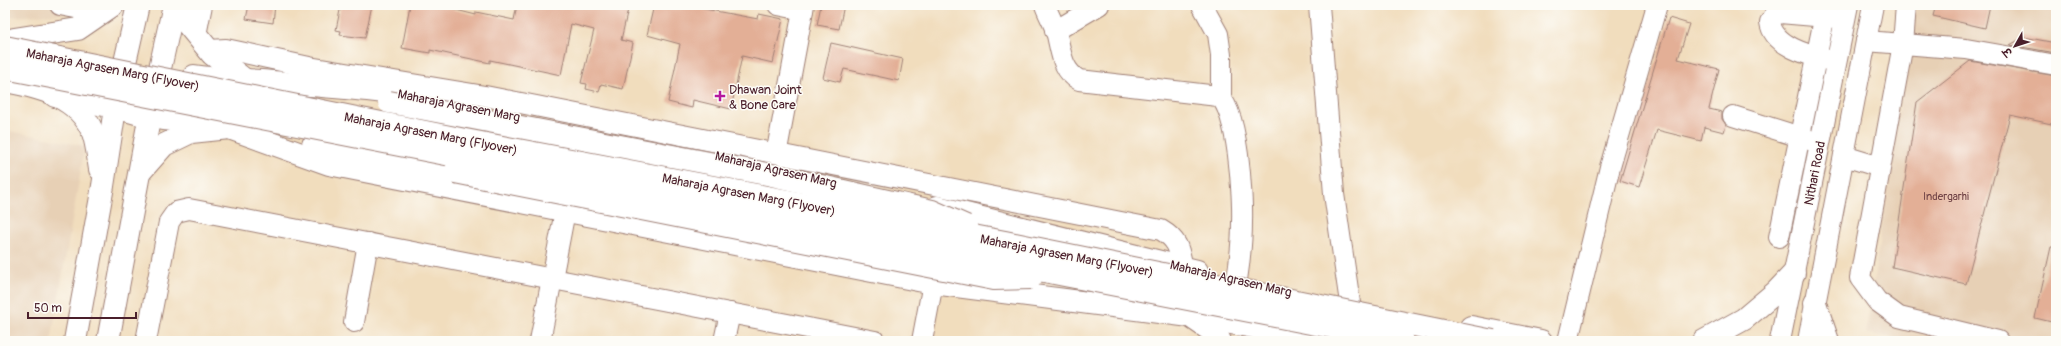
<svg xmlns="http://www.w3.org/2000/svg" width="2061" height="346" font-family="Pangolin,'Playpen Sans Deva',sans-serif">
<rect width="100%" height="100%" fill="#fdfcf7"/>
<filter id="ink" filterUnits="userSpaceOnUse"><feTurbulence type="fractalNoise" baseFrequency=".025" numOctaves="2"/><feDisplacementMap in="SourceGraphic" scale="8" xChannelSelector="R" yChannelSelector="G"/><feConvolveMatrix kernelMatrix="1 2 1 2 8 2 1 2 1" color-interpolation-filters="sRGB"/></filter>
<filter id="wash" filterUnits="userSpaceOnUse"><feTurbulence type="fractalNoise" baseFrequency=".012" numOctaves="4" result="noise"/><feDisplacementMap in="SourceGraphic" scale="16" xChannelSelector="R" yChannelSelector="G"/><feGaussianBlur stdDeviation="0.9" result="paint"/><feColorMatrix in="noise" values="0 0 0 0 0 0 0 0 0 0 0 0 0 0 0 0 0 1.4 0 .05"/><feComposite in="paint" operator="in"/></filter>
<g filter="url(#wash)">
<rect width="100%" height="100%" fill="#f1ddbd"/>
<g fill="#e7d0b5">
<path d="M5,5H80L66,14L7,17H5Z"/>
<path d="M1914,5H2056V341H1906L1866,333Z"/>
<path d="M5,130L85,146L51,341H5Z"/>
</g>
<g id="blocks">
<g fill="#e3af96">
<path d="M249,5H275L273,23L246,19Z"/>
<path d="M341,5H372L365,38L340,35L341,31L336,30Z"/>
<path d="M410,5H436L476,15V12L514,20L517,5H629L621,40L633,43L623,89L601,84L599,92L586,89L587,84L581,83L594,30L571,24L561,75L490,60V63L430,50V53L402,48Z"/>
<path d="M654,5H683L758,19L759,14L783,19L773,63L742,56L731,109L693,100L692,108L668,102L680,44L647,35Z"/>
<path d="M821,5H844L839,29L817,25Z"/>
<path d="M1936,5H1990L1985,28L1933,16Z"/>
<path d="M1669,18L1689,24L1678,59L1719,69L1709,109L1722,112V119L1726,125L1724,132L1704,127L1701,141L1657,130L1639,187L1620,181Z"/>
<path d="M2024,37L2056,43V53L2010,45Z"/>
<path d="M831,43L903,59L899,81L844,69L840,82L823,78Z"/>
<path d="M1970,61L2056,76V125L2010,115L1966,284L1892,267L1917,102Z"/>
<path d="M2051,247H2056V323L2035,318Z"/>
</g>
</g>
</g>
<g filter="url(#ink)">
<use href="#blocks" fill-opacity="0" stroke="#9e7e74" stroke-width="1"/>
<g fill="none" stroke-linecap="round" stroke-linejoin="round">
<defs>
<g id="minor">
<path d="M60,5L101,13"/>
<path d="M778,5L803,10"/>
<path d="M1045,5C1048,14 1053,22 1056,31C1061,50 1061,70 1079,80L1218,96C1238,106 1243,199 1242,222C1242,241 1240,260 1237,280"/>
<path d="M1202,5L1218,34L1221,55V98"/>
<path d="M1319,5L1334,194L1350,303"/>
<path d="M1906,5L1903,44L1860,278L1877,301L1899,317L1998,341"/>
<path d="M1055,31L1099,5"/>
<path d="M196,35L202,5"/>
<path d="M1866,41L1966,49L2056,65"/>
<path d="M209,50L226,49L309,67L485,96L1161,230C1178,240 1179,249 1183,268"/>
<path d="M1828,60C1808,55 1773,46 1770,22L1774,16L1780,13L1838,18"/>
<path d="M1733,116L1813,141"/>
<path d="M1844,156L1880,167"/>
<path d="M774,166L804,5"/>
<path d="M1779,237L1827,5"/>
<path d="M354,322L368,243"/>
<path d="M146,341L169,222L176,212L189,209L875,341"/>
<path d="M540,341L565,211"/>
<path d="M724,341L730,313"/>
<path d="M922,341L933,283"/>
<path d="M1568,341L1610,167L1657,5"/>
<path d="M1780,341L1848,5"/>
<path d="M1808,341L1873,5"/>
</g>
<g id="major">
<path d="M186,5L188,25L212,54L245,80L250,81"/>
<path d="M14,39L78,29L113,5"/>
<path d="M194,76C216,80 238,79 261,81C320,86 381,89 440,101"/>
<path d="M5,81C39,87 79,97 93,133C97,144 98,158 100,169"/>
<path d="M55,96L115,107L150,117L208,125"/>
<path d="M313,145L455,172"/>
<path d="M141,171L164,145L191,132L229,128L329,164L933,283L1190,316L1265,329L1353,341"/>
<path d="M937,207L1197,271"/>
<path d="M1815,303L1828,341"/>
<path d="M1194,319L1216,334L1220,341"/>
<path d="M1471,327L1541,341"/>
<path d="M75,341L103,186L116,102L138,5"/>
<path d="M108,341L151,109L174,5"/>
<path d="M1704,341L1744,319L1776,292L1794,273"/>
</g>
</defs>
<use href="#minor" stroke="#9e7e74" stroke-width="22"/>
<use href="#major" stroke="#9e7e74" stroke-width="24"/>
<use href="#minor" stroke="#fff" stroke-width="20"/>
<use href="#major" stroke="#fff" stroke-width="22"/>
<defs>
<g id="major-bridge">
<path d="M5,47L465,140L1005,242L1493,341"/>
<path d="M5,68L1403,341"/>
<path d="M389,102L772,175L932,211L966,226"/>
<path d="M455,172L994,279L1031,278"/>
</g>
</defs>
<use href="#major-bridge" stroke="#9e7e74" stroke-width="24" stroke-linecap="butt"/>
<use href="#major-bridge" stroke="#fff" stroke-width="22"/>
</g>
</g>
<path fill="#b5179e" stroke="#fdfcf7" stroke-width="1.5" d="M718 90h4v4h4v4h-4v4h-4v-4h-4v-4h4z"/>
<g text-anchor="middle" stroke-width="3" stroke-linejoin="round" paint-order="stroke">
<g font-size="11" fill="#704346">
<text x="1946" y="200">Indergarhi</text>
</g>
<g font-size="13" fill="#4a1f2b" stroke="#fdfcf7">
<text transform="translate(113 69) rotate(11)" y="5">Maharaja Agrasen Marg (Flyover)</text>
<text transform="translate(459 105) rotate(11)" y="5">Maharaja Agrasen Marg</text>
<text transform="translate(431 133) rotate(11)" y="5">Maharaja Agrasen Marg (Flyover)</text>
<text transform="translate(776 169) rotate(13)" y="5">Maharaja Agrasen Marg</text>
<text transform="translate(1814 173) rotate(-79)" y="5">Nithari Road</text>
<text transform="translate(749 194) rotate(11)" y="5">Maharaja Agrasen Marg (Flyover)</text>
<text transform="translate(1067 255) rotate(11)" y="5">Maharaja Agrasen Marg (Flyover)</text>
<text transform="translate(1231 278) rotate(13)" y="5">Maharaja Agrasen Marg</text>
</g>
<g font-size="13" fill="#4a1f2b" stroke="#fdfcf7" text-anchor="start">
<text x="729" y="94">Dhawan Joint<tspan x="729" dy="15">&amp; Bone Care</tspan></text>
</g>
</g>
<rect width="2061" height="346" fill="none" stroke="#fdfcf7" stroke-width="20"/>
<g transform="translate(2015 46) rotate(231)" stroke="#fdfcf7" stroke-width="3" paint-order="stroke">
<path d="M0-3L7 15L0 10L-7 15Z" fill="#4a1f2b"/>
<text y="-6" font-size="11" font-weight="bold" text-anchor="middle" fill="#4a1f2b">उ</text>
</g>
<path d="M28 312v6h108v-6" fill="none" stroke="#4a1f2b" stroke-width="2"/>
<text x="34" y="312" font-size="12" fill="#4a1f2b" stroke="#fdfcf7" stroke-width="3" paint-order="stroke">50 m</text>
</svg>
